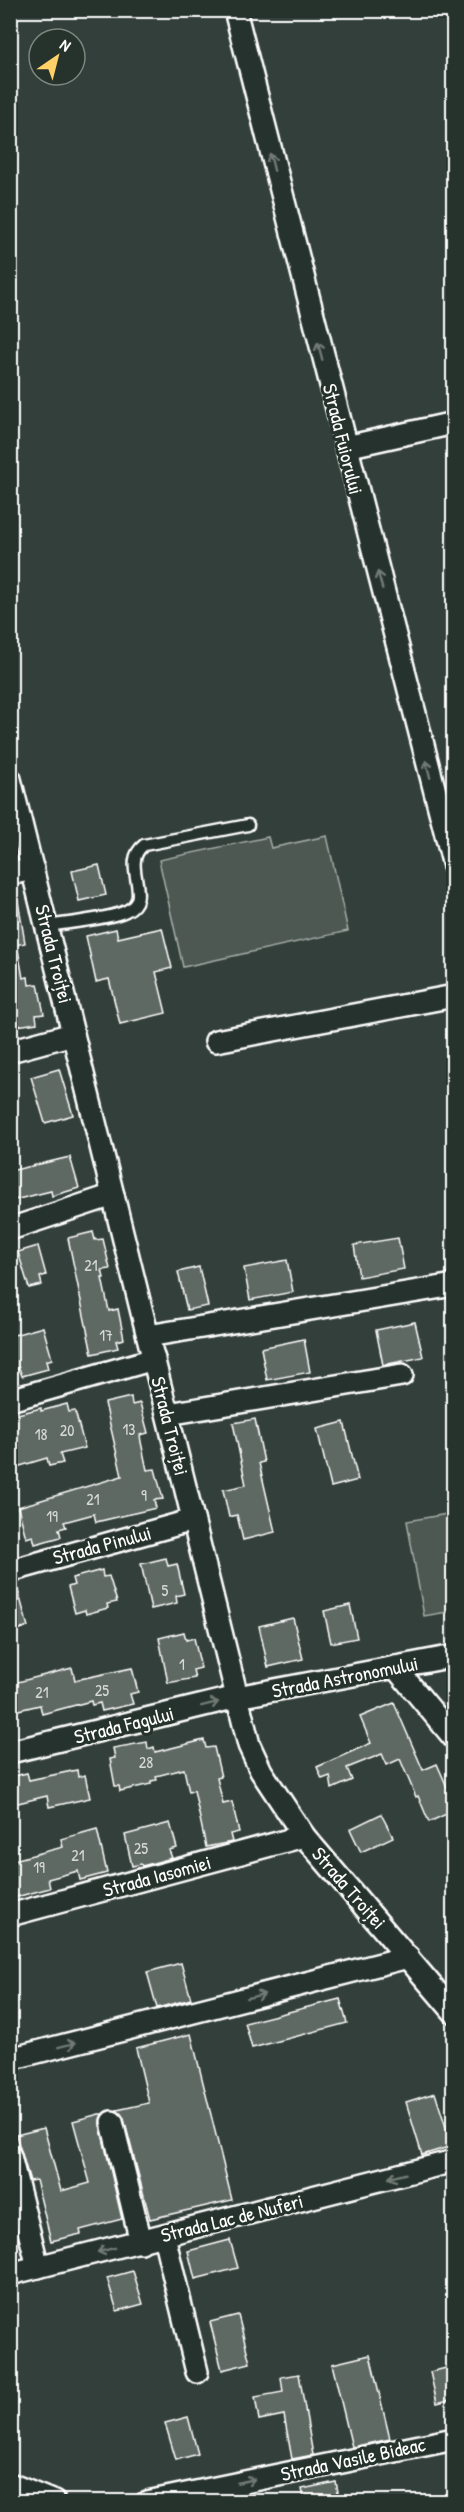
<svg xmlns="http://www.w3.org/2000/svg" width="464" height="2512" font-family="'Patrick Hand',sans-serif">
<rect width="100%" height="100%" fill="#333f3a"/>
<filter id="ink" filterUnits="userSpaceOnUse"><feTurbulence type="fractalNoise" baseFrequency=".0167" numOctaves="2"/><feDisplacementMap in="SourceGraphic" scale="12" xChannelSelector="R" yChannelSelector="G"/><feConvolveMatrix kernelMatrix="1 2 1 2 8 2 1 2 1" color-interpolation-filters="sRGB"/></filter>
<g filter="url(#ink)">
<g fill="#4d5853" stroke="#a6aca9" stroke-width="1.5">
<path d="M327,836L348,931L183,967L159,860L268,837L271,848Z"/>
<path d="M453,1513V1611L424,1616L407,1521Z"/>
</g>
<g fill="#5f6964" stroke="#fff" stroke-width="1.5">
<path d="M99,865L106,895L79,901L72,871Z"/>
<path d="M18,901L25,943L10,946V902Z"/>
<path d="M162,928L172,968L156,972L166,1013L120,1024L109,979L96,982L86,936L116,929L118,938Z"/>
<path d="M18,950L23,978L28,977L29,985L38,984L44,1014L36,1015L37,1023L10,1027V951Z"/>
<path d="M59,1069L73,1115L45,1123L31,1077Z"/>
<path d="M70,1157L79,1188L52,1196L51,1191L10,1201V1171Z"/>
<path d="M93,1232L95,1240L103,1239L110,1269L102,1270L104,1278H102L109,1311L118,1309L124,1339L116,1341L118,1348L92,1354L68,1238Z"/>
<path d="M398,1238L404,1269L359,1277L354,1245Z"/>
<path d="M38,1246L46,1275L40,1277L42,1285L29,1288L18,1252Z"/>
<path d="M287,1260L293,1292L250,1300L244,1268Z"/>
<path d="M199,1267L208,1306L187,1310L178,1272Z"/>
<path d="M415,1322L423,1357L383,1365L376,1330Z"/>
<path d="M43,1327L52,1359L46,1361L48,1369L22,1376L19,1368L13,1370L10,1362V1336Z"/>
<path d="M304,1339L310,1372L267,1380L261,1348Z"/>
<path d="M131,1397L132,1405L140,1403L148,1433L140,1435L141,1442L147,1470L155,1469L163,1499L154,1500L156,1508L96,1522L94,1514L64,1522L66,1527L59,1529L61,1537L35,1544L33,1536L26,1538L18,1507L122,1476L105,1403Z"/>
<path d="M67,1404L69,1412L75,1411L85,1448L60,1454L63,1463L49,1466L47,1458L10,1469V1416L41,1408V1411Z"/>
<path d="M255,1419L264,1462L259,1463L275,1532L243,1540L237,1515L229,1517L223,1490L246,1485L233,1423Z"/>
<path d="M344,1422L358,1480L331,1487L317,1429Z"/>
<path d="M166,1558L168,1566L177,1564L184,1594L176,1596L177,1603L151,1609L141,1564Z"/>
<path d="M102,1570L103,1577L109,1576L117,1602L107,1604L108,1608L86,1614L85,1610L75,1613L68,1587L74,1585L72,1578Z"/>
<path d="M10,1583H16L28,1627L10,1632Z"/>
<path d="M350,1605L357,1638L331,1643L324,1611Z"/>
<path d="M293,1618L303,1659L268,1667L259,1626Z"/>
<path d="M184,1632L186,1640L194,1638L201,1668L193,1670L195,1678L168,1683L159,1638Z"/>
<path d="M72,1668L75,1680L132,1668L138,1692L130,1694L133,1704L102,1711L100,1703L92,1705L91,1701L42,1714L40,1705L10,1712V1684Z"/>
<path d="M394,1703L423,1770L437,1764L448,1789L453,1787V1811L429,1822L418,1796L416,1797L400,1759L387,1765L382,1754L347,1768L352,1780L332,1789L330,1776L322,1779L317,1767L371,1743L360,1717Z"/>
<path d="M204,1740L206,1748L214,1747L221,1777L217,1778L223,1804L232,1802L239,1832L230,1834L232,1842L206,1847L194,1790L189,1792L184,1769L156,1776L157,1780L151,1781V1784L120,1791L119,1786H115L110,1759L115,1758L113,1748L147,1742L148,1749L154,1747L155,1752Z"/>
<path d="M77,1770L78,1777L85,1775L90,1798L49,1807L47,1796L10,1805V1777L27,1773L29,1780Z"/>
<path d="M381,1814L393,1837L361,1852L350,1829Z"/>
<path d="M170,1823L177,1848L169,1850L172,1858L142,1866L141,1864L132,1866L125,1835Z"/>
<path d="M97,1829L107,1873L80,1880L78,1871L48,1879L50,1888L16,1897L14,1888L10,1889V1861L63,1847L61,1839Z"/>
<path d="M181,1963L191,1999L157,2008L147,1972Z"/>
<path d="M340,1999L347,2023L252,2048L245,2023Z"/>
<path d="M191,2034L232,2200L150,2219L124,2119L117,2110L149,2103L136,2048Z"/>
<path d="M435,2093L452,2146L422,2155L406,2102Z"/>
<path d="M99,2114H102L100,2125L122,2219L80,2230L81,2234L51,2241L36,2180L30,2181L16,2135L44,2128L61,2191L90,2183L73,2121Z"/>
<path d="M230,2240L238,2268L195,2279L188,2251Z"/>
<path d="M133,2271L143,2304L117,2311L107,2278Z"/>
<path d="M238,2315L250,2363L222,2370L210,2322Z"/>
<path d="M370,2355L390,2439L352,2447L332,2364Z"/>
<path d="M450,2367L453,2399L437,2403L430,2372Z"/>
<path d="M299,2374L313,2455L292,2459L284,2415L259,2420L255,2397L283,2392L281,2377Z"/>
<path d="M188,2417L198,2454L176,2460L165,2423Z"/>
<path d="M336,2482L340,2502H305L302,2489Z"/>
</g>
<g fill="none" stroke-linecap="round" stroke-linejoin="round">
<defs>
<path id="lane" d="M47,926C66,923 110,919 126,911C155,898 119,864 144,845L248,825"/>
<g id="street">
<path d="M235,10L454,866"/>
<path d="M346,447L454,423"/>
<path d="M10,779L249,1745L261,1771L304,1836L454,2012"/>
<path d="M10,874L33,869"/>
<path d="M216,1041L454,996"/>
<path d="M10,1051L73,1034"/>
<path d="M10,1229L113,1195"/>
<path d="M148,1336L454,1285"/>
<path d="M10,1400L154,1359"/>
<path d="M168,1414L402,1375"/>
<path d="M10,1571L193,1520"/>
<path d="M395,1667L454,1738"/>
<path d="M10,1752L237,1697L454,1656"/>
<path d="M10,1915L304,1836"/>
<path d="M10,2059L408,1957"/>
<path d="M112,2122L141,2242"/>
<path d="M10,2156L38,2267"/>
<path d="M164,2236L197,2372"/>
<path d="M10,2274L454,2161"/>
<path d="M10,2484L54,2502"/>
<path d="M147,2502L454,2439"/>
</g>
</defs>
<use href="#lane" stroke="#fff" stroke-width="15"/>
<use href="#street" stroke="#fff" stroke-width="26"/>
<use href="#lane" stroke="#26332d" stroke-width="10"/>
<use href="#street" stroke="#26332d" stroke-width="21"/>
</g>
<defs><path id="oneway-shaft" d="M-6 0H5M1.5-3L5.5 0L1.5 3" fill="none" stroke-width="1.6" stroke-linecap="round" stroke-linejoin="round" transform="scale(1.5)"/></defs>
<g stroke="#727a76">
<use href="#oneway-shaft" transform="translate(272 162) rotate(-104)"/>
<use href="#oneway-shaft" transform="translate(320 351) rotate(-105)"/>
<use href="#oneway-shaft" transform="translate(380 580) rotate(-105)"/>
<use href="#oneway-shaft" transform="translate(428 769) rotate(-104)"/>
<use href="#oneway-shaft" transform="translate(210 1704) rotate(-14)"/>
<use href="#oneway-shaft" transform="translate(256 1996) rotate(-14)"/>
<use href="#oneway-shaft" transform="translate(67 2045) rotate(-14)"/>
<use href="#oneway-shaft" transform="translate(397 2176) rotate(165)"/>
<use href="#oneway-shaft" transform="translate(106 2250) rotate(166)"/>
<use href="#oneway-shaft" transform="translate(246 2481) rotate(-12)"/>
</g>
</g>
<g text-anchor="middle" stroke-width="6" stroke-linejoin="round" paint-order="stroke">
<g font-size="16" fill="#d7dad8">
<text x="91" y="1271">21</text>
<text x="106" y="1341">17</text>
<text x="129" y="1435">13</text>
<text x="67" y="1436">20</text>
<text x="41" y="1440">18</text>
<text x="144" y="1501">9</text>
<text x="93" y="1505">21</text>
<text x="52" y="1522">19</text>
<text x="165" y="1596">5</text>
<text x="182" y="1670">1</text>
<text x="102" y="1696">25</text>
<text x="42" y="1698">21</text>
<text x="146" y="1768">28</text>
<text x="141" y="1854">25</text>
<text x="78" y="1861">21</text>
<text x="39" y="1873">19</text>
</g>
<g font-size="20" fill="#fff" stroke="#26332d">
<text transform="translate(343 439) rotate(76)" y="7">Strada Fuiorului</text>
<text transform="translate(54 954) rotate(76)" y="7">Strada Troiței</text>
<text transform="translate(170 1426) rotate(76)" y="7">Strada Troiței</text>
<text transform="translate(102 1545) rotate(-15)" y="7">Strada Pinului</text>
<text transform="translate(345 1677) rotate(-11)" y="7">Strada Astronomului</text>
<text transform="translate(124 1725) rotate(-14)" y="7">Strada Fagului</text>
<text transform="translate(157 1876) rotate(-15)" y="7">Strada Iasomiei</text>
<text transform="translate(349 1888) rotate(49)" y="7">Strada Troiței</text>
<text transform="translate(232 2218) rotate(-14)" y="7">Strada Lac de Nuferi</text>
<text transform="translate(353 2459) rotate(-12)" y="7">Strada Vasile Bideac</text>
</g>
</g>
<rect width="464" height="2512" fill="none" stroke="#26332d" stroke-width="36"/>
<rect x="18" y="18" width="428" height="2476" fill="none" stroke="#fff" stroke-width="2" filter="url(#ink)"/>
<g transform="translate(57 57) rotate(35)"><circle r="28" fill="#26332d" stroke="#7d8581" stroke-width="1.5"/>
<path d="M0-4.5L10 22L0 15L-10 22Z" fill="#ffd166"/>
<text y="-9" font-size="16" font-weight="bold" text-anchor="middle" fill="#ffffff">N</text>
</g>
</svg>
